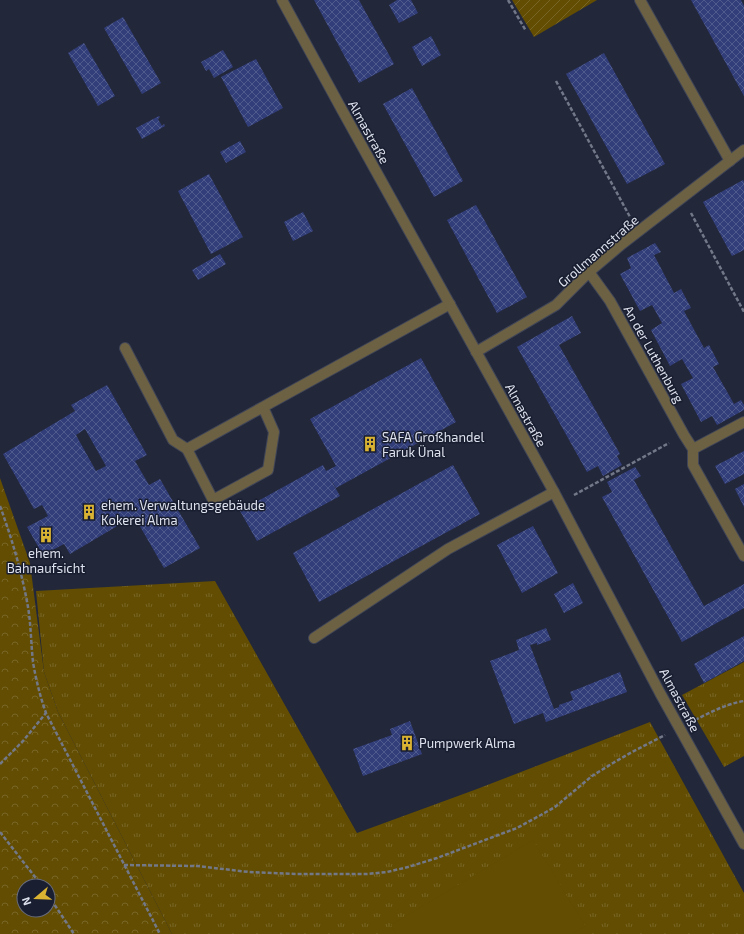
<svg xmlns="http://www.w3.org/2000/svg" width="744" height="934" font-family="'Exo 2',sans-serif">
<defs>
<pattern id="grass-tufts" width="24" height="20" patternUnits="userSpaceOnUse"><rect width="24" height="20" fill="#624d02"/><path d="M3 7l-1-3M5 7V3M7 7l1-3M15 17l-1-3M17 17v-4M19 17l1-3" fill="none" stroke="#786627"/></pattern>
<pattern id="forest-crowns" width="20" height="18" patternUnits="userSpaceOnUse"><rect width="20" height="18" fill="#624d02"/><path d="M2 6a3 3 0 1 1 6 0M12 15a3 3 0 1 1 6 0" fill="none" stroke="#786627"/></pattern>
<pattern id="garden-furrows" width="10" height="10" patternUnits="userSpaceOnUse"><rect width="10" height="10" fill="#624d02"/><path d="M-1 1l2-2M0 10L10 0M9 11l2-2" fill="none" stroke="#786627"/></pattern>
<pattern id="building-cross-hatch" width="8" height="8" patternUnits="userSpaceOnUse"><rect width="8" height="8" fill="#323e7a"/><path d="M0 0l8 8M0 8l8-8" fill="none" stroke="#4f5a8d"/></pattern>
</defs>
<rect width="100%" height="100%" fill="#22273a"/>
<g fill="url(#grass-tufts)">
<path d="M215,581L357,833L477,789L650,722L744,893V934H172L58,712L44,672L36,591Z"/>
<path d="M744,662V756L724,767L682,695Z"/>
</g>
<path fill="url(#forest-crowns)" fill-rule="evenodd" d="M0,478L30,563L44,672L58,712L172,934H0ZM24,886H48V910H24Z"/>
<path fill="#624d02" d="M533,840L585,926L572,934H396L391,925Z"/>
<path fill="url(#garden-furrows)" d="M512,0H597L534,37Z"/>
<g fill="url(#building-cross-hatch)" fill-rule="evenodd">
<path d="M314,0H359L394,64L359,83Z"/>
<path d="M397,0H411L418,13L399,23L389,5Z"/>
<path d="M691,0H741L744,6V96Z"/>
<path d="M123,17L161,83L142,94L104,28Z"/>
<path d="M431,36L441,55L422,66L412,47Z"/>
<path d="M84,43L115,96L98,106L68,53Z"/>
<path d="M223,50L233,67L214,78L209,69L206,71L201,62Z"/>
<path d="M604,53L665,164L627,184L566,74Z"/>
<path d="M256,59L283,108L248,127L221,77Z"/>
<path d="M412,88L463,181L434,197L383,104Z"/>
<path d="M159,116L160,117L158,119L162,126L164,124L165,126L142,139L136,128Z"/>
<path d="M240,141L246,152L226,163L220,152Z"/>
<path d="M209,174L243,237L211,254L178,191Z"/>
<path d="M743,180L744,182V250L732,256L703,202Z"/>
<path d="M476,205L527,297L497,313L447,220Z"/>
<path d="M303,212L313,231L293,241L284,222Z"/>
<path d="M655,243L661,252L654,255L674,293L681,289L691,308L684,311L704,348L709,345L719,364L713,367L734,404L741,400L744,405V410L717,425L712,416L701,422L681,384L693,378L682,359L670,366L651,330L662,323L652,305L640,311L620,274L631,268L627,258Z"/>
<path d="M220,254L226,264L198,280L192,270Z"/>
<path d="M572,316L581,333L559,345L620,454L617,456L622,465L603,476L598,466L587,472L517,347Z"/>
<path d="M421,358L456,422L336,488L327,473L340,496L257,541L240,511L323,465L326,471L336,466L310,419Z"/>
<path d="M107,385L147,455L135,461L149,485L160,479L200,548L164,568L134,516L70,554L64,544L43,555L27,527L48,516L42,505L34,509L3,454L75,411L71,405ZM85,429L106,466L96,471L76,435Z"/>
<path d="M744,451V474L725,484L715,466Z"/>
<path d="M453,465L480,514L319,602L293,553Z"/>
<path d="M635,467L641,476L634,480L704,606L744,584V608L682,642L602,497L612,492L607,482Z"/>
<path d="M744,484V507L735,489Z"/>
<path d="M533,526L558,573L522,593L497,545Z"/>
<path d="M573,583L583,603L564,613L554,594Z"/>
<path d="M546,628L551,640L537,645V643L530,645L554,709L559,707V705L573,700L570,692L620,672L627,692L546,722L543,713L514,724L490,661L519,650L516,640Z"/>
<path d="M744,636V661L704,683L694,664Z"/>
<path d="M410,721L422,754L363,776L353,749L392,735L390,729Z"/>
</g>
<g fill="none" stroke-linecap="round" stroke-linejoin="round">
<defs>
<g id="lane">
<path d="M125,348L173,440L187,449"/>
<path d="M263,407L187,449L213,500L268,470L274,432L263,407L450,304"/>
<path d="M314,638L448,549L554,492"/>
</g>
<g id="street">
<path d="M282,0L342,110L554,492L660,693L744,844"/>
<path d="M640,0L730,161"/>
<path d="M589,272L610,301L684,435L693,449V465L744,556"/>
<path d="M476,352L556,305L589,272L622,244L744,150"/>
<path d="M693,449L744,422"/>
</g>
</defs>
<use href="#lane" stroke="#404557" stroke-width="12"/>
<use href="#street" stroke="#404557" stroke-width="12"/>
<g stroke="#737888" stroke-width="2.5" stroke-dasharray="4 2" stroke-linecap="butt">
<path d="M508,0L526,31"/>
<path d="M556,81L630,217"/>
<path d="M691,213L744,312"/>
<path d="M574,495L669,443"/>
<path d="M0,506C12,539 22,573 28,607C31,625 31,644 33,662C36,680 40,696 46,713L160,934"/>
<path d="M695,720C711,712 726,704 744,701"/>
<path d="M0,764L23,741L46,713"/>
<path d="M0,832L42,886"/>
<path d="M124,865L197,866L249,872L295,874H367L387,872L408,867L437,858L517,828L539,816L555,807L592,776L613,763L632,752L665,735"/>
<path d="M48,895L74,934"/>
</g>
<use href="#lane" stroke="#6c6143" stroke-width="10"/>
<use href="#street" stroke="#6c6143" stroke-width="10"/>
</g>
<defs>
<symbol id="building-bare" viewBox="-9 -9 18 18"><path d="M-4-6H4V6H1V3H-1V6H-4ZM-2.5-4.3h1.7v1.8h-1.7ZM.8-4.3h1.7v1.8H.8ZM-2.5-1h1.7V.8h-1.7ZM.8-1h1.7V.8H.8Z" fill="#dbb333" stroke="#191e30" stroke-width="2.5" paint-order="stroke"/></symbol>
</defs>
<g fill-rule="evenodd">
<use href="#building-bare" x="359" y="433" width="22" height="22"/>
<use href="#building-bare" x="78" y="501" width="22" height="22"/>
<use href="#building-bare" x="35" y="524" width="22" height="22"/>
<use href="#building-bare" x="396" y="732" width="22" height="22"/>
</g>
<g text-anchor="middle" stroke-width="3" stroke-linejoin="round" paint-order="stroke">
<g font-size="13" fill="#dee2ee" stroke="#191e30">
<text transform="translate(369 132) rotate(61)" y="5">Almastraße</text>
<text transform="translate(598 251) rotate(-41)" y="5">Grollmannstraße</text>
<text transform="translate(654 354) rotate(61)" y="5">An der Luthenburg</text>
<text transform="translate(526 415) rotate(61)" y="5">Almastraße</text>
<text transform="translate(680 700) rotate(62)" y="5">Almastraße</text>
</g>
<g font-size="13" fill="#dee2ee" stroke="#191e30" text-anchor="start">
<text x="382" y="442">SAFA Großhandel<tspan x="382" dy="15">Faruk Ünal</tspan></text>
<text x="101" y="510">ehem. Verwaltungsgebäude<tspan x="101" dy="15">Kokerei Alma</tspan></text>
<text x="46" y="558" text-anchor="middle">ehem.<tspan x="46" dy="15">Bahnaufsicht</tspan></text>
<text x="419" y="748">Pumpwerk Alma</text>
</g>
</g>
<g transform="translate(36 898) rotate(251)"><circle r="19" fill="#191e30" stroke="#686c7c"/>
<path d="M0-3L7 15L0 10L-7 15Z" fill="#dbb333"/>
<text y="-6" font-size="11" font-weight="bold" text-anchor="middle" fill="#dee2ee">N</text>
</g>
</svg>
